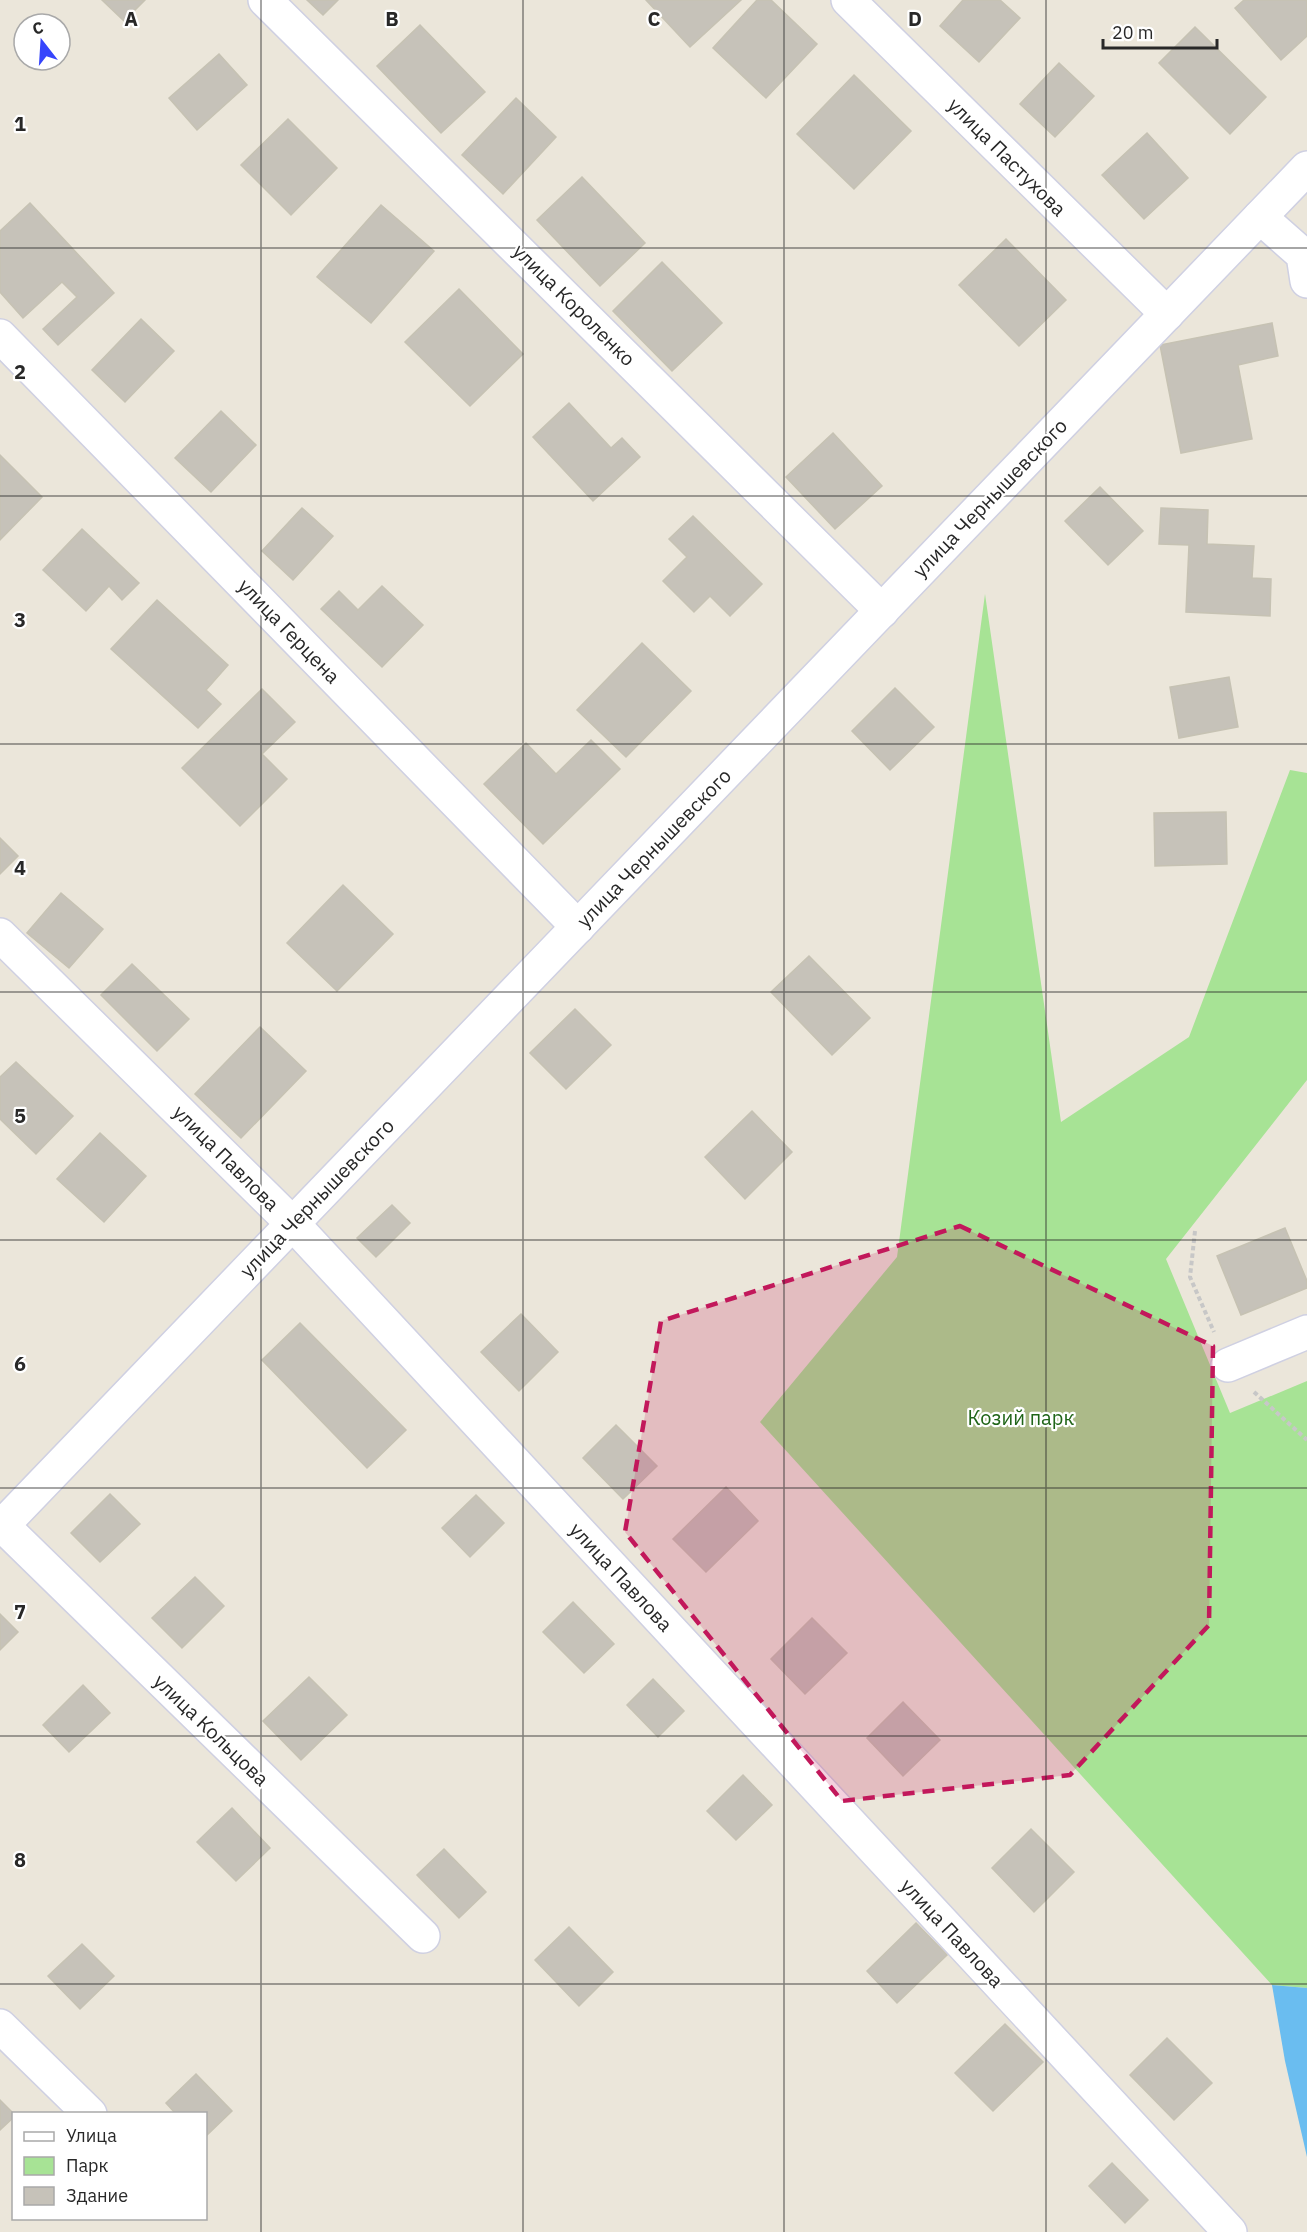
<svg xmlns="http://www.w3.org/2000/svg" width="1307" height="2232" font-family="'IBM Plex Sans',sans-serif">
<rect width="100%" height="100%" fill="#ebe6da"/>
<path fill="#a7e395" d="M985,594L1061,1122L1189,1037L1290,770L1307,773V1080L1166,1259L1230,1413L1307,1381V1988L1272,1985L760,1422L897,1257Z"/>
<path fill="#6abdf0" d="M1272,1985L1307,1988V2157L1285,2061Z"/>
<g fill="#c6c2b9" stroke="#c6c2b3" stroke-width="1.5">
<path d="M102,0H145L124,21Z"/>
<path d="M307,0H338L323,15Z"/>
<path d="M646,0H741L690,47Z"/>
<path d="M757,0H771L817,44L766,98L713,48Z"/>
<path d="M963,0H1000L1020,18L979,62L940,26Z"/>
<path d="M1244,0H1307V36L1281,60L1235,8Z"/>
<path d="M420,25L485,92L441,133L377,66Z"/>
<path d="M1195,27L1266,97L1230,134L1159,63Z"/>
<path d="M219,54L247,85L197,130L169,98Z"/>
<path d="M1059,63L1094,96L1055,137L1020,104Z"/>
<path d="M854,75L911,131L854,189L797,134Z"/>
<path d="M516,98L556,137L503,194L462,155Z"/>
<path d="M288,119L337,168L291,215L241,165Z"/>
<path d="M1147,133L1188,178L1144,219L1102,175Z"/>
<path d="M582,177L645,243L600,286L537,220Z"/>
<path d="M30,203L114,293L58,345L43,329L77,297L62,282L23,318L0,292V231Z"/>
<path d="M381,205L434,251L371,323L317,277Z"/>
<path d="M1006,239L1066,300L1019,346L959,285Z"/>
<path d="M662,262L722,323L672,371L613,311Z"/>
<path d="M459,289L523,354L470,406L405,342Z"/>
<path d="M141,319L174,351L125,402L92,370Z"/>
<path d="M1272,323L1278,356L1238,365L1252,439L1181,453L1160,345Z"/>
<path d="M569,403L611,448L622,438L640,457L593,501L533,437Z"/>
<path d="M221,411L256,445L211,492L175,458Z"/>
<path d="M833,433L882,486L835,529L786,477Z"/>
<path d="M0,455L42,497L0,540Z"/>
<path d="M1100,487L1143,531L1108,565L1065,521Z"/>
<path d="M302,508L333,536L293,580L262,551Z"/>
<path d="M1161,508L1208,510L1207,544L1254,546L1252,578L1271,579L1270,616L1186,612L1189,545L1159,544Z"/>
<path d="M693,516L762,584L730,616L710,596L694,612L663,581L687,557L669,539Z"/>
<path d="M82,529L139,583L122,600L109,586L86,611L43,570Z"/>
<path d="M382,586L423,625L382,667L321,609L339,591L358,610Z"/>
<path d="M157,600L228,665L206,690L221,704L198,728L111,649Z"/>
<path d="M642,643L691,691L626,757L577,710Z"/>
<path d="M1229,677L1238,727L1179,738L1170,687Z"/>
<path d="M895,688L934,727L890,770L852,731Z"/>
<path d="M262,689L295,722L262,754L287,779L240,826L182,768Z"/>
<path d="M591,740L620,769L543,844L484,784L526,743L556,774Z"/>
<path d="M1226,812L1227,864L1155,866L1154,813Z"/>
<path d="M0,838L18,856L0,874Z"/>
<path d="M343,885L393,934L337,991L287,943Z"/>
<path d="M61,893L103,929L69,968L27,933Z"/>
<path d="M809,956L870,1018L832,1055L771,992Z"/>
<path d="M132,964L189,1019L157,1051L101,995Z"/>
<path d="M575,1009L611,1045L566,1089L530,1053Z"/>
<path d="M260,1027L306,1071L241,1138L195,1094Z"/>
<path d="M16,1062L73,1116L36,1154L0,1119V1077Z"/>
<path d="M752,1111L792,1152L745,1199L705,1157Z"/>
<path d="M100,1133L146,1176L104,1222L57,1179Z"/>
<path d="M392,1205L410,1223L376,1257L357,1238Z"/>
<path d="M1285,1228L1307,1281V1288L1241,1315L1217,1256Z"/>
<path d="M521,1314L558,1352L519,1391L481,1352Z"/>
<path d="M300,1323L406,1430L367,1468L262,1360Z"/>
<path d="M616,1425L657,1466L623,1499L583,1458Z"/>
<path d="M726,1487L758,1521L706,1572L673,1539Z"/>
<path d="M110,1494L140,1524L100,1562L71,1533Z"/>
<path d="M476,1495L504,1523L470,1557L442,1528Z"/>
<path d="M195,1577L224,1606L182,1648L152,1618Z"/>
<path d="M573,1602L614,1644L584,1673L543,1632Z"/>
<path d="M0,1614L18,1632L0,1650Z"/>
<path d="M812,1618L847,1653L805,1694L771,1659Z"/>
<path d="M309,1677L347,1715L301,1760L263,1721Z"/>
<path d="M653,1679L684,1711L658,1737L627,1705Z"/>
<path d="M83,1685L110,1713L69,1752L43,1725Z"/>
<path d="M903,1702L940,1740L903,1776L867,1738Z"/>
<path d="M743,1775L772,1805L736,1840L707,1811Z"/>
<path d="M232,1808L270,1848L236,1881L197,1842Z"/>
<path d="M1031,1829L1074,1872L1034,1912L992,1868Z"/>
<path d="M444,1849L486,1892L459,1918L417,1875Z"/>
<path d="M916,1923L947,1955L897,2003L867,1971Z"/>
<path d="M569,1927L613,1972L579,2006L535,1960Z"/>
<path d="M82,1944L114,1976L80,2009L48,1976Z"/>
<path d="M1005,2024L1043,2062L993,2111L955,2073Z"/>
<path d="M1167,2038L1212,2083L1174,2120L1130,2075Z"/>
<path d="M196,2074L232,2111L206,2136V2114H176L166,2103Z"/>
<path d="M0,2100L14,2114V2117L0,2130Z"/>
<path d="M1112,2163L1148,2200L1125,2223L1089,2186Z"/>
</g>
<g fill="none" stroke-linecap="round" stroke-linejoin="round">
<defs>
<g id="minor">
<path d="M265,0L882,611"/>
<path d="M848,0L1167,314"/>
<path d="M1260,217L1303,255L1307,281"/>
<path d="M0,336L578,927"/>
<path d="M0,935L293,1224L1230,2232"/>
<path d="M1228,1365L1307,1332"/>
<path d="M0,1523L423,1936"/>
<path d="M0,1528L1307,168"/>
<path d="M0,2026L90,2114"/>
</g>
</defs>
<use href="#minor" stroke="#cfd0e2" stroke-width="36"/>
<g stroke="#c7c7c7" stroke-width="4" stroke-dasharray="4.5 3" stroke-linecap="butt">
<path d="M1195,1231L1190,1277L1214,1332"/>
<path d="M1254,1392L1307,1440"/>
</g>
<use href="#minor" stroke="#fff" stroke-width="33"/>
</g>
<path fill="#c2185b" fill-opacity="0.2" stroke="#c2185b" stroke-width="4.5" stroke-dasharray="12 8" stroke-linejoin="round" d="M960,1226L1213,1346L1209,1625L1070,1775L842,1801L625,1532L661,1321Z"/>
<path fill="none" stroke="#282828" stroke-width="1.5" stroke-opacity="0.55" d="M261,0V2232M523,0V2232M784,0V2232M1046,0V2232M0,248H1307M0,496H1307M0,744H1307M0,992H1307M0,1240H1307M0,1488H1307M0,1736H1307M0,1984H1307"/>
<g text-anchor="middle" stroke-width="4.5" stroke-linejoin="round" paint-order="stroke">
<g font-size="20" fill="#282828" stroke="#fff">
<text transform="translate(1007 157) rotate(45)" y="7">улица Пастухова</text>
<text transform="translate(574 305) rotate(45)" y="7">улица Короленко</text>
<text transform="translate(990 498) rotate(-46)" y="7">улица Чернышевского</text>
<text transform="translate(289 631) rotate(46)" y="7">улица Герцена</text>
<text transform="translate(654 848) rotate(-46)" y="7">улица Чернышевского</text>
<text transform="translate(226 1158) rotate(45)" y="7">улица Павлова</text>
<text transform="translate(317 1198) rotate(-46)" y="7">улица Чернышевского</text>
<text transform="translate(621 1577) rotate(47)" y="7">улица Павлова</text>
<text transform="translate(211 1730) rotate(44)" y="7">улица Кольцова</text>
<text transform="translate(952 1933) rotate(47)" y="7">улица Павлова</text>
</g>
<g font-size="20" fill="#206518" stroke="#fff">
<text x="1021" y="1425">Козий парк</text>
</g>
</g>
<g font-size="20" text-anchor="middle" font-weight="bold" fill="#282828" stroke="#fff" stroke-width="4.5" stroke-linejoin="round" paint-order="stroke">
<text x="131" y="26">A</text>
<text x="392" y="26">B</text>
<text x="654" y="26">C</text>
<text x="915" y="26">D</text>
<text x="20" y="131">1</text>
<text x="20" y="379">2</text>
<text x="20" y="627">3</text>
<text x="20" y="875">4</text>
<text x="20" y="1123">5</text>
<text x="20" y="1371">6</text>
<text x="20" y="1619">7</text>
<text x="20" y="1867">8</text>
</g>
<rect x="12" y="2112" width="195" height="108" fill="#ffffff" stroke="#a9a9a9" stroke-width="1.5"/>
<rect x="24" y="2132" width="30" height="9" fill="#ffffff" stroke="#a9a9a9" stroke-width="1.5"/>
<text x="66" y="2142" font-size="18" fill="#282828">Улица</text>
<rect x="24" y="2157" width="30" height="18" fill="#a7e395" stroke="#a9a9a9" stroke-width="1.5"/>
<text x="66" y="2172" font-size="18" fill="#282828">Парк</text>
<rect x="24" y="2187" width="30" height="18" fill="#c6c2b9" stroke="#a9a9a9" stroke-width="1.5"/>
<text x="66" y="2202" font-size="18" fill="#282828">Здание</text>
<g transform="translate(42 42) rotate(343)"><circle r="28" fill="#ffffff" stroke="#a9a9a9" stroke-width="1.5"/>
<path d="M0-4.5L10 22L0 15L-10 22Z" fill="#3645fc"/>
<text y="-9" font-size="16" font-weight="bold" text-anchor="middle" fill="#282828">С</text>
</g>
<path d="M1103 39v9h114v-9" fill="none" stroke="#282828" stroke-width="3"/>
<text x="1112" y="39" font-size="18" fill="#282828" stroke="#ffffff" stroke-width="4.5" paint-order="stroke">20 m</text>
</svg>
